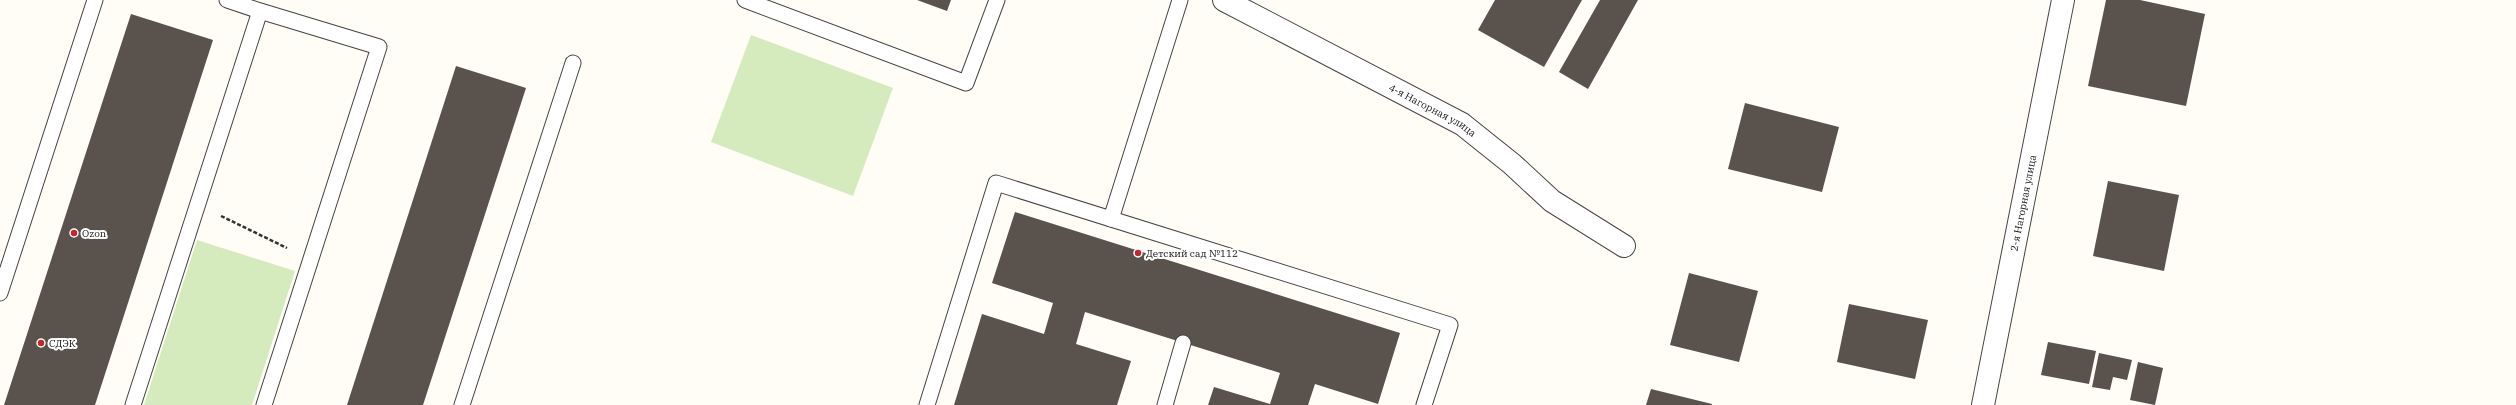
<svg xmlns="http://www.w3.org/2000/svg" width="2516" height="405" font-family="'IBM Plex Serif',serif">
<rect width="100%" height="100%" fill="#fffdf5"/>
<g fill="#d5ebbd">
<path d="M751,35L893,88L853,196L711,142Z"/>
<path d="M197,240L295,271L252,405H144Z"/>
</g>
<g fill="#5a524d">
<path d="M917,0H951L947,11Z"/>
<path d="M1495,0H1582L1544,67L1478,30Z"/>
<path d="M1600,0H1638L1588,89L1559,72Z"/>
<path d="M2106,0H2140L2205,14L2186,106L2088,86Z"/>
<path d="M131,14L213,40L95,405H4Z"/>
<path d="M456,66L526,88L423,405H347Z"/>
<path d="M1745,103L1839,127L1822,192L1728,169Z"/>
<path d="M2108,181L2179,195L2164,271L2093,256Z"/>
<path d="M1015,212L1400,333L1378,404L1315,384L1308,405H1208L1214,387L1270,404L1280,373L1085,312L1076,344L1131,361L1117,405H954L982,314L1044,334L1053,303L992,283Z"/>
<path d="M1689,273L1758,291L1739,362L1670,345Z"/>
<path d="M1849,304L1928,320L1915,379L1837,362Z"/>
<path d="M2048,342L2096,351L2089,384L2041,375Z"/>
<path d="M2099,353L2132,360L2127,380L2113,377L2110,390L2092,387Z"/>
<path d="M2138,362L2163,368L2155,405L2130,400Z"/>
<path d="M1651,389L1712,404V405H1646Z"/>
</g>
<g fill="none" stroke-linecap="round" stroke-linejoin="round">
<defs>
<g id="lane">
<path d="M745,0L966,83L997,0"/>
<path d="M260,11L379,47L264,405"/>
<path d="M1111,219L1180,0"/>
<path d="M0,293L95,0"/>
<path d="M133,405L260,11L227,0"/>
<path d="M462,405L573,63"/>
<path d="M927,405L996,183L1450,325L1424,405"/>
<path d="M1165,405L1183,343"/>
</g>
<g id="street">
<path id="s1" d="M1224,0L1462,124L1512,164L1552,201L1624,246"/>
<path id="s2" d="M1983,405L2063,0"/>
</g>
</defs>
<use href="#lane" stroke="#444" stroke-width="17"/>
<use href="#street" stroke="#444" stroke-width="24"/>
<path stroke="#333" stroke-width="2.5" stroke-dasharray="4 2" stroke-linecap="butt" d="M221,216L287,248"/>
<use href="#lane" stroke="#fff" stroke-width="15"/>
<use href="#street" stroke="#fff" stroke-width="22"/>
</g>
<g fill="#c4262e" stroke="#fff" stroke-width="1.5">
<circle cx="74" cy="233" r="4"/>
<circle cx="1138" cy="253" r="4"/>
<circle cx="41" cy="343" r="4"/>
</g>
<g text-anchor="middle" stroke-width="4" stroke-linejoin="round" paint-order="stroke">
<g font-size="10" fill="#111" stroke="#fff">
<text dy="4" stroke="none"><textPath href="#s1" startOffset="236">4-я Нагорная улица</textPath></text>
<text dy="4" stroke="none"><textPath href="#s2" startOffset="206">2-я Нагорная улица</textPath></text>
</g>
<g font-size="10" fill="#111" stroke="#fff" text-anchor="start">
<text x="82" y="237">Ozon</text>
<text x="1146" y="257">Детский сад №112</text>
<text x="49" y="347">СДЭК</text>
</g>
</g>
</svg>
